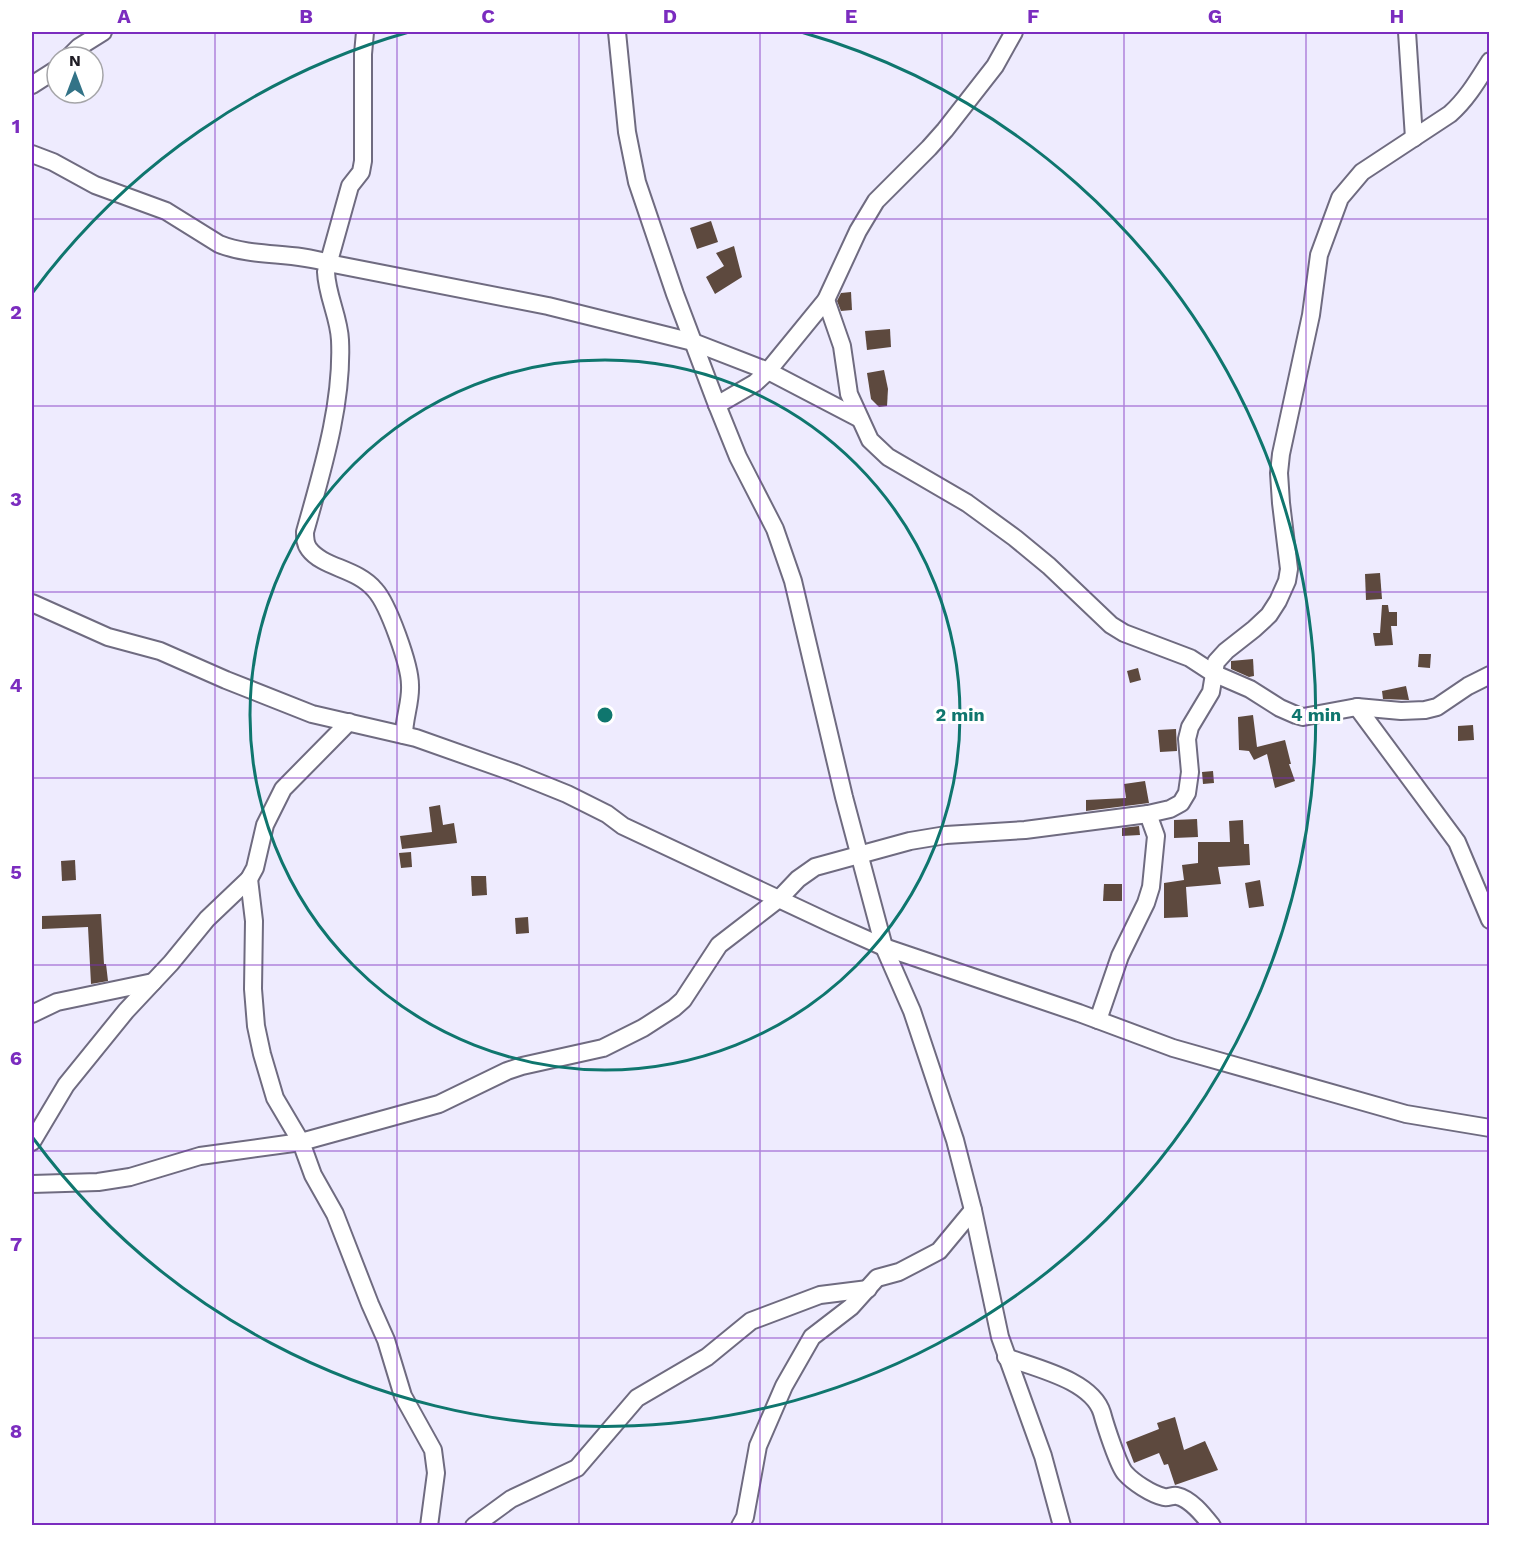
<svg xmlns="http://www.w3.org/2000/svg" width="1521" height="1557" font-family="'Work Sans',sans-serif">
<rect width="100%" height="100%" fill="#eeebfe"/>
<g fill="#5d493e">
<path d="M711,221L718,242L697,249L690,228Z"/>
<path d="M734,246L742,277L715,294L706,277L724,266L716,253Z"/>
<path d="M851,292L852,310L841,311L837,301L841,293Z"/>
<path d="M890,329L891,347L867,350L865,331Z"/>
<path d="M884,370L888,389L887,406L879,407L871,399L867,373Z"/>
<path d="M1380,573L1382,599L1366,600L1365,574Z"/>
<path d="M1382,605H1388L1389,612H1397V626H1391L1393,645L1375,646L1373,633H1380Z"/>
<path d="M1419,654H1431L1430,668L1418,667Z"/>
<path d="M1253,659L1254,676L1249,677L1231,669V661Z"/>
<path d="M1138,668L1141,680L1130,683L1127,671Z"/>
<path d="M1406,686L1409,700L1383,699L1382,691Z"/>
<path d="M1253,715L1257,747L1285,740L1291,764H1289L1295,781L1275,788L1267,754L1254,760L1249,751L1239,750L1238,717Z"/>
<path d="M1473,725L1474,740L1458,741V726Z"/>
<path d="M1176,729L1177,751L1160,752L1158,730Z"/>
<path d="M1213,771L1214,783L1203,784L1202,772Z"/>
<path d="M1145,781L1149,803L1086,811V800L1126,798L1124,784Z"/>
<path d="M440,805L443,825L454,823L457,843L402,849L400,836L432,832L429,807Z"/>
<path d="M1197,819L1198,837L1174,838V820Z"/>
<path d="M1243,820L1244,844H1249L1250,865L1218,867L1221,884L1186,887L1188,917L1164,918V883L1184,880L1182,865L1198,863V842H1230L1229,821Z"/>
<path d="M1139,826L1140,835L1122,836V828Z"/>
<path d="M411,852L412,867L401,868L399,853Z"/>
<path d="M75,860L76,880L62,881L61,861Z"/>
<path d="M471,876H486L487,895L472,896Z"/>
<path d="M1260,880L1264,906L1249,908L1245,883Z"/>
<path d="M1104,884H1122V901H1103Z"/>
<path d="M101,914L104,964H106L108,981L91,984L88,927L42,929V916Z"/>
<path d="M528,917L529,933L516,934L515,918Z"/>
<path d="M1175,1417L1184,1450L1205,1441L1218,1470L1175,1485L1168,1464L1164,1465L1159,1453L1134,1463L1126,1442L1159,1429L1157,1423Z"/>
</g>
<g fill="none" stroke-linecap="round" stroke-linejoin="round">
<defs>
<g id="minor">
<path d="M365,32L363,54V161L361,172L350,186L326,272C327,296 339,317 340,340C343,404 322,471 305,532C305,538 305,544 309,549C323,568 357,568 375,590C388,604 410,665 410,685C411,702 404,718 404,735"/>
<path d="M617,32L627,132L637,182L675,294L717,405L738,457L775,529L793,581L844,797L884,947L912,1011L955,1140L973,1210L1000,1337L1043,1456L1062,1526"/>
<path d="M1407,32L1414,138"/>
<path d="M69,57L79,47L103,32"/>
<path d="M32,85L57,69"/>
<path d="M32,154L53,162L95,185L166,211L219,244C254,258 292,251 328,263L548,306L693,342L768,371L860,419"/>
<path d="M826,300L842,346L849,394L870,440L888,457L967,503L1015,538L1049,566L1111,625L1124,633L1190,658L1213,673L1250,689L1280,708L1296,715L1303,717L1357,707L1401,711L1425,710L1437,707L1468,686L1490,675"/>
<path d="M717,405L755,383L768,371L826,300L858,231L876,201L929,148L945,130L995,66L1014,32"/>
<path d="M32,603L108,637L160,651L226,680L312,714L416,738L515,773L567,794L607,814L623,826L832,924L884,947L1079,1013L1173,1048L1406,1114L1490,1128"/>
<path d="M1357,707L1457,842L1490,920"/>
<path d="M249,879L254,921L253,989L256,1026L262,1054L275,1098L301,1142L313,1175L335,1214L370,1304L386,1340L403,1396L433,1450L436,1473L429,1526"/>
<path d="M32,1014L57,1002L153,982"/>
<path d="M1098,1020L1120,956L1146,903L1151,887L1156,836L1148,814"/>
<path d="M32,1142L66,1085L126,1011L171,963L207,919L249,879L255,868L265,825L283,789L349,722"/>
<path d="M32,1184L98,1182L130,1177L200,1156L301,1142L439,1104L507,1071L522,1066L603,1048L643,1028L674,1008L683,1000L719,945L780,898L798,879L815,867L910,841L946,835L1025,830L1148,814L1170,809L1181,803L1187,793L1190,772L1187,739L1190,727L1211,692L1216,662L1226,651L1254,629L1269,615L1278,601L1287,581L1289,569L1281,503L1279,473L1281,454L1311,315L1319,255L1340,198L1362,172L1450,114C1467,99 1478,80 1490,61"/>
<path d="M1006,1357C1035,1368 1092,1380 1102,1413C1105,1424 1118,1465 1125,1473C1133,1482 1151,1494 1164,1497C1168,1498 1173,1495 1177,1496C1191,1499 1204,1516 1212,1526"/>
<path d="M474,1526L511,1499L577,1468L637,1398L707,1357L751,1321L820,1295L868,1289"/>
<path d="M740,1526L745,1517L758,1446L784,1386L812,1337L851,1307L877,1278L899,1272L939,1251L973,1210"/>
</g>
</defs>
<use href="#minor" stroke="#6f6b80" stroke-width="20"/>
<use href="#minor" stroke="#fff" stroke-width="16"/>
</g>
<path fill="none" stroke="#7b2cbf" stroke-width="1.5" stroke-opacity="0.55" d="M215,32V1526M397,32V1526M579,32V1526M760,32V1526M942,32V1526M1124,32V1526M1306,32V1526M32,219H1490M32,406H1490M32,592H1490M32,778H1490M32,965H1490M32,1151H1490M32,1338H1490"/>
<g fill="none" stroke="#0f766e" stroke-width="3">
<circle cx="605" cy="715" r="355"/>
<path d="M33 292A711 711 0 0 1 409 32M801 32A711 711 0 1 1 33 1138"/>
</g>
<circle cx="605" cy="715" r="9" fill="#0f766e" stroke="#fff" stroke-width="3"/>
<g font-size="18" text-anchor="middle" font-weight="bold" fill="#0f766e" stroke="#fff" stroke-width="6" stroke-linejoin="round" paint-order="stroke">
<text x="960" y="721">2 min</text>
<text x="1316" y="721">4 min</text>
</g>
<rect width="1521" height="1557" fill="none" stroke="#ffffff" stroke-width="66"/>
<g transform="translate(75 75)"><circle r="28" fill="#ffffff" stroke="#a5a5a8" stroke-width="1.5"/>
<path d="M0-4.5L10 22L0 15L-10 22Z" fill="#337387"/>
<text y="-9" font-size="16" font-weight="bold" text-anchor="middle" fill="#1f1d25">N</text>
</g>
<rect x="33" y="33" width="1455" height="1491" fill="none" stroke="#7b2cbf" stroke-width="2"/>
<g font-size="20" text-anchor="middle" font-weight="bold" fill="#7b2cbf">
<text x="124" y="23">A</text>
<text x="306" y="23">B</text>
<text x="488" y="23">C</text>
<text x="670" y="23">D</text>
<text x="851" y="23">E</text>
<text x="1033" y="23">F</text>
<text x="1215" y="23">G</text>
<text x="1397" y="23">H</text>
<text x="16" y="133">1</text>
<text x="16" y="319">2</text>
<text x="16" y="506">3</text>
<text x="16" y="692">4</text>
<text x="16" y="879">5</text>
<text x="16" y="1065">6</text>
<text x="16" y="1251">7</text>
<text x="16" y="1438">8</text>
</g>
</svg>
